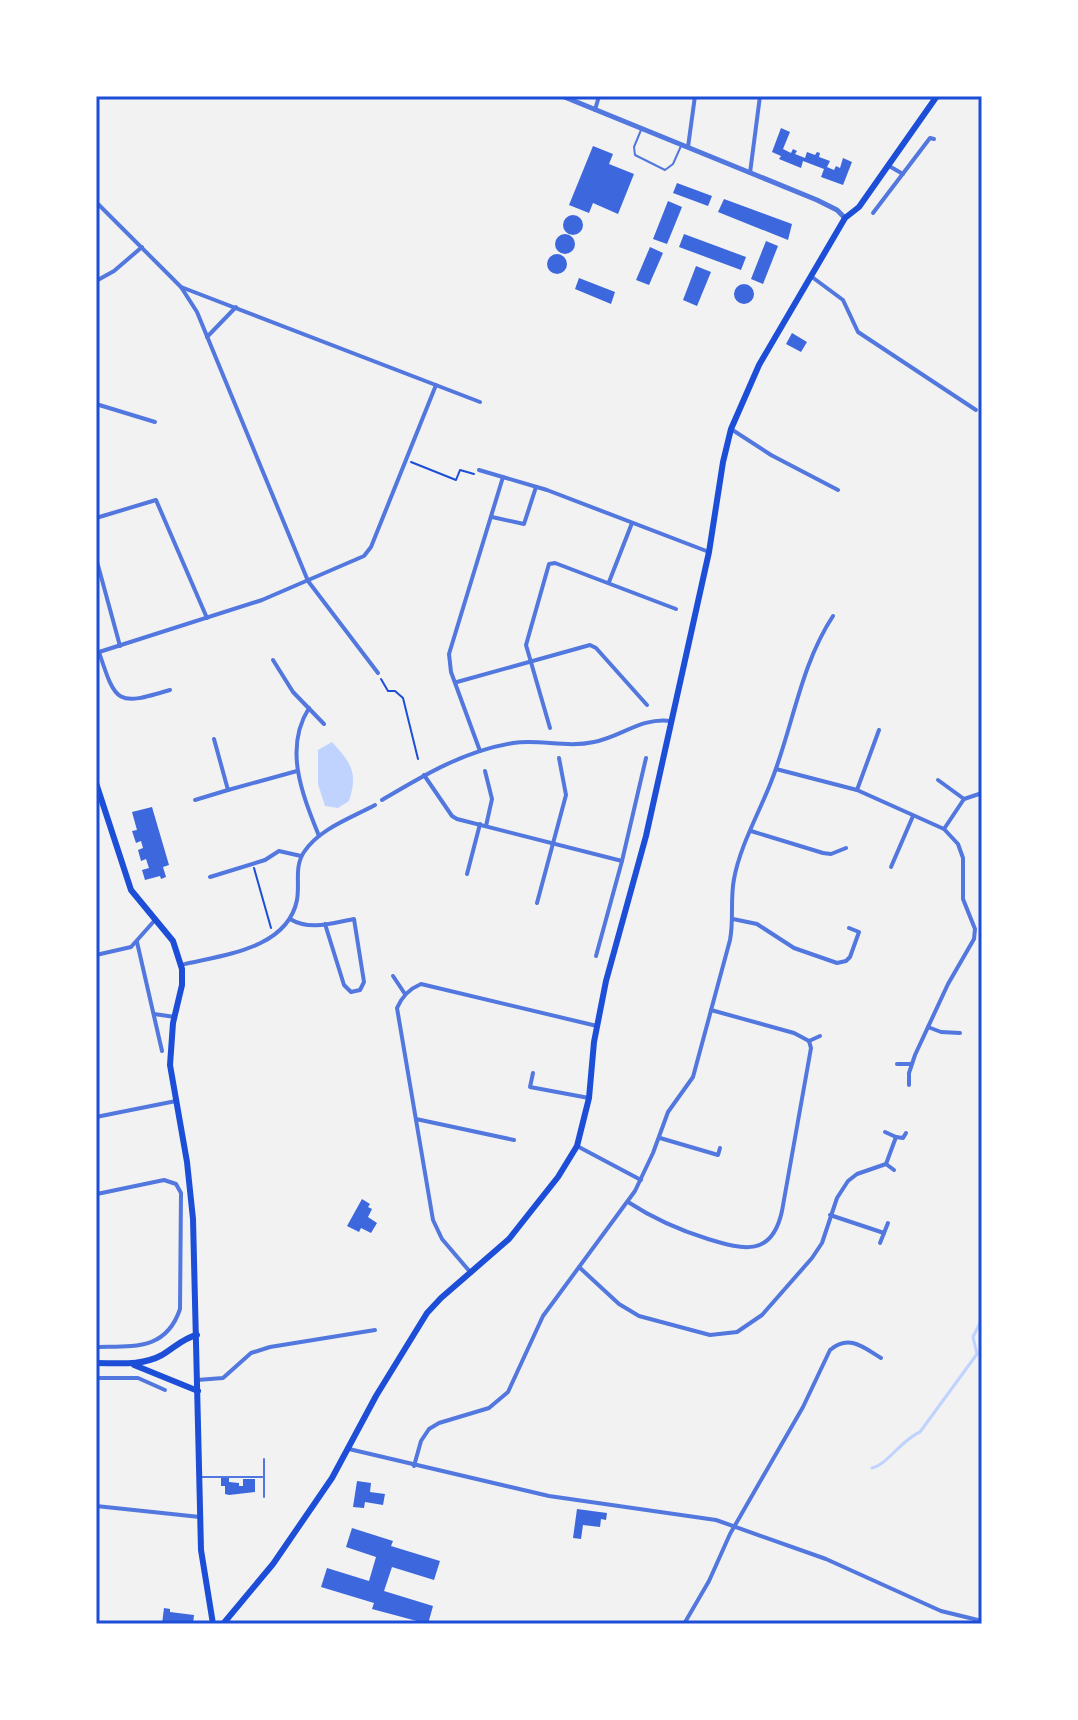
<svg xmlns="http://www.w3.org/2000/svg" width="1078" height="1720" font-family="'Source Sans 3',sans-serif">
<rect width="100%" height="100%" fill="#f2f2f2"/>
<path fill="#bfd3fe" d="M332,742C352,764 358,773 349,801L338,808L325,806L318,784V750Z"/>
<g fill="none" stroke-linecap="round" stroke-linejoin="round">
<path stroke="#bfd3fe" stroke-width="3" d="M872,1468C888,1464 901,1440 920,1432L977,1354L973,1337L982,1319"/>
</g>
<g fill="#3d67dc">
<path d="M781,128L790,132L783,149L791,153L793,149L797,151L795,154L805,158L807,152L815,155L817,152L820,153L819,157L830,161L827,167L834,170L836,166L840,168L843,158L852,162L843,185L821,177L824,169L803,161L801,168L779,159L781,156L772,152Z"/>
<path d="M593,146L613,154L609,164L634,174L618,214L593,203L589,213L569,205Z"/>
<path d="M677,183L712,196L708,206L673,193Z"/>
<path d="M724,199L792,224L788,240L718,212Z"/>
<path d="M668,201L682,207L667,244L653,239Z"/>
<circle cx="573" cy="225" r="10"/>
<path d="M684,234L746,257L741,270L679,247Z"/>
<circle cx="565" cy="244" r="10"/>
<path d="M766,241L778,246L763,284L751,279Z"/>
<path d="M650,247L663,253L649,285L636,280Z"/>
<circle cx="557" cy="264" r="10"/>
<path d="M696,266L711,272L697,306L683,300Z"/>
<path d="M579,278L615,292L611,304L575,289Z"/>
<circle cx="744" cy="294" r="10"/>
<path d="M792,333L807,342L801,352L786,344Z"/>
<path d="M152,807L169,865L163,867L166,877L161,879L160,876L145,880L142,870L149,868L146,859L141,861L138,850L143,848L141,841L136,843L132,831L137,830L132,812Z"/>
<path d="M362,1199L370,1204L368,1207L372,1209L368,1217L377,1223L371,1233L361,1228L359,1232L347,1226Z"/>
<path d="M221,1478H229V1482L239,1483V1486H243V1479H255V1492L229,1495L225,1494V1486H221Z"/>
<path d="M357,1481L371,1483L370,1492L385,1494L383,1505L365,1502L364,1508L353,1507Z"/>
<path d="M577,1509L607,1513L606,1520L601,1519L600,1527L583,1525L581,1539L573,1538Z"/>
<path d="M352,1528L393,1541L391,1546L440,1561L434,1580L392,1567L384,1591L433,1606L428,1624L372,1609L374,1603L321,1587L327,1568L369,1581L376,1557L346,1547Z"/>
<path d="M164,1608L170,1609V1612L194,1615L193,1624H162Z"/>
</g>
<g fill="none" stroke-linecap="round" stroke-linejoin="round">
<g stroke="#1d4ed8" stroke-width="2">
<path d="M411,462L456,480L460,470L474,474"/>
<path d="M381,679L388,691H395L403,698L418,759"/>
<path d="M254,868L271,928"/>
<path d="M96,1240L97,1202"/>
</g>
<g stroke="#5277de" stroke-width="2">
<path d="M641,130L634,147L635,155L665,170L673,164L681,146"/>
<path d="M264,1459V1497"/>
<path d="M202,1477H264"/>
</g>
<g stroke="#5277de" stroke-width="4">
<path d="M595,110L599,96"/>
<path d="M688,147L695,96"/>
<path d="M889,166L903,174"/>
<path d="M750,173L760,96"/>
<path d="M96,202L181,287L197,312L308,581L378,673"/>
<path d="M873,213L930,138L934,139"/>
<path d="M812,277L843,300L858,332L976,410"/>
<path d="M96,281L114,271L142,247"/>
<path d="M181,287L480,402"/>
<path d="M207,337L236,307"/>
<path d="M96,404L155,422"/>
<path d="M731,429L771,455L838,490"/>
<path d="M479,470L547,490L709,552"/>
<path d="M492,517L524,524L536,487"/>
<path d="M96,518L156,500L207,618"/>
<path d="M96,558L120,646"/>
<path d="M609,582L632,523"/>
<path d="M99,652C116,704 117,706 170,690"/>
<path d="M96,653L262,600L364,556L371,547L436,385"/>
<path d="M273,660L293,692L324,724"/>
<path d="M457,682L590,645L596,648L647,705"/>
<path d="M309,708C283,749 303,796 319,836"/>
<path d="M550,728L526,645L549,564L555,563L676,609"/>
<path d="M214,739L228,790L297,771"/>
<path d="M480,751L451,672L449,654L503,477"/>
<path d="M776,769L857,790L944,829L958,844L963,858V899L975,929L974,939L948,984L915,1055L909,1073V1085"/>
<path d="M485,771L492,799L486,826"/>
<path d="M424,775L452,816L457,819L622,861L646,758"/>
<path d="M938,780L964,799L944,829"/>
<path d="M857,790L879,730"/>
<path d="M964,799L979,794"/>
<path d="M195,800L228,790"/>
<path d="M382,800C424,775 464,751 513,743C539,739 567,748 594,742C621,737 641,717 671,721"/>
<path d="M751,831L823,853L831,854L846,848"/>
<path d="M891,867L913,816"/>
<path d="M467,874L480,824"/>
<path d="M210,877L265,860L279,851L301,856"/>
<path d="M537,903L566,795L559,758"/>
<path d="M290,919C310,931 332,923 354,919L364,982L360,990L351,992L344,985L325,924"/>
<path d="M733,919L757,924L794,948L837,963L846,961L850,957L859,932L849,928"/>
<path d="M137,942L162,1051"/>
<path d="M96,955L131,947L155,920"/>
<path d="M596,956L622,861"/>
<path d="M181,965C221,955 287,950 297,900C300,883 294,867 304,852C319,829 351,818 375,805"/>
<path d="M393,976L405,994"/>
<path d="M711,1010L794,1033L809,1041"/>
<path d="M154,1014L175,1017"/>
<path d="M928,1027L941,1032L960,1033"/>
<path d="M809,1041L820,1036"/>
<path d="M897,1064H911"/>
<path d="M533,1073L530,1087L589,1098"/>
<path d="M96,1117L176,1101"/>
<path d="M416,1119L514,1140"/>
<path d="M885,1132L896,1137"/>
<path d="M660,1138L718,1155L720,1148"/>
<path d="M577,1146L641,1180"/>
<path d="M886,1164L894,1170"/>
<path d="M628,1202C654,1219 679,1230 708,1239C744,1250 772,1257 782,1211L811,1048L809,1041"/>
<path d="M830,1215L884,1233L880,1243"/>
<path d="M884,1233L888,1223"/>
<path d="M579,1267L619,1304L639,1316L710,1335L737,1332L762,1315L812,1258L822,1243L837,1198L848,1181L857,1174L886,1164L896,1137L903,1138L906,1133"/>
<path d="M471,1273L442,1239L433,1220L397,1008C402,996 409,989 421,984L597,1026"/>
<path d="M96,1347C133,1346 166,1351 180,1309L181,1193L176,1184L164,1180L97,1194"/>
<path d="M96,1378H138L165,1390"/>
<path d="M197,1380L223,1378L251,1353L270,1347L375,1330"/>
<path d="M349,1449L549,1496L716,1520L826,1559L941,1611L982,1621"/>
<path d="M414,1466L421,1441L429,1429L439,1423L489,1408L508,1392L543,1316L635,1191L653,1153L668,1112L693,1077L730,940C734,920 730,899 734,879C740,846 759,813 771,782C793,727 800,666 833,616"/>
<path d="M96,1506L200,1517"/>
<path d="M684,1624L709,1581L730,1534L803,1407L830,1350C849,1334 863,1347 881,1358"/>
</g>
<path stroke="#5277de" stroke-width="5" d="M562,96L817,200L837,210L845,218"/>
<g stroke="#1d4ed8" stroke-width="6">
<path d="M96,783L131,890L173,941L182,969V985L173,1023L170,1065L187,1162L193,1219L201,1550L213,1624"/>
<path d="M96,1363C118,1363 142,1366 162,1355C174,1348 183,1338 197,1335"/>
<path d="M134,1365L198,1391"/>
<path d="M223,1624L273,1564L332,1478L376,1396L427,1313L441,1298L509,1239L558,1177L577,1146L589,1098L594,1042L606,981L646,836L709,552L723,462L731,429L759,365L845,218L859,207L937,96"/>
</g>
</g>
<rect width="1078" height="1720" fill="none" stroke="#ffffff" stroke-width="196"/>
<rect x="98" y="98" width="882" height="1524" fill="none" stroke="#1d4ed8" stroke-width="3"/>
</svg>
